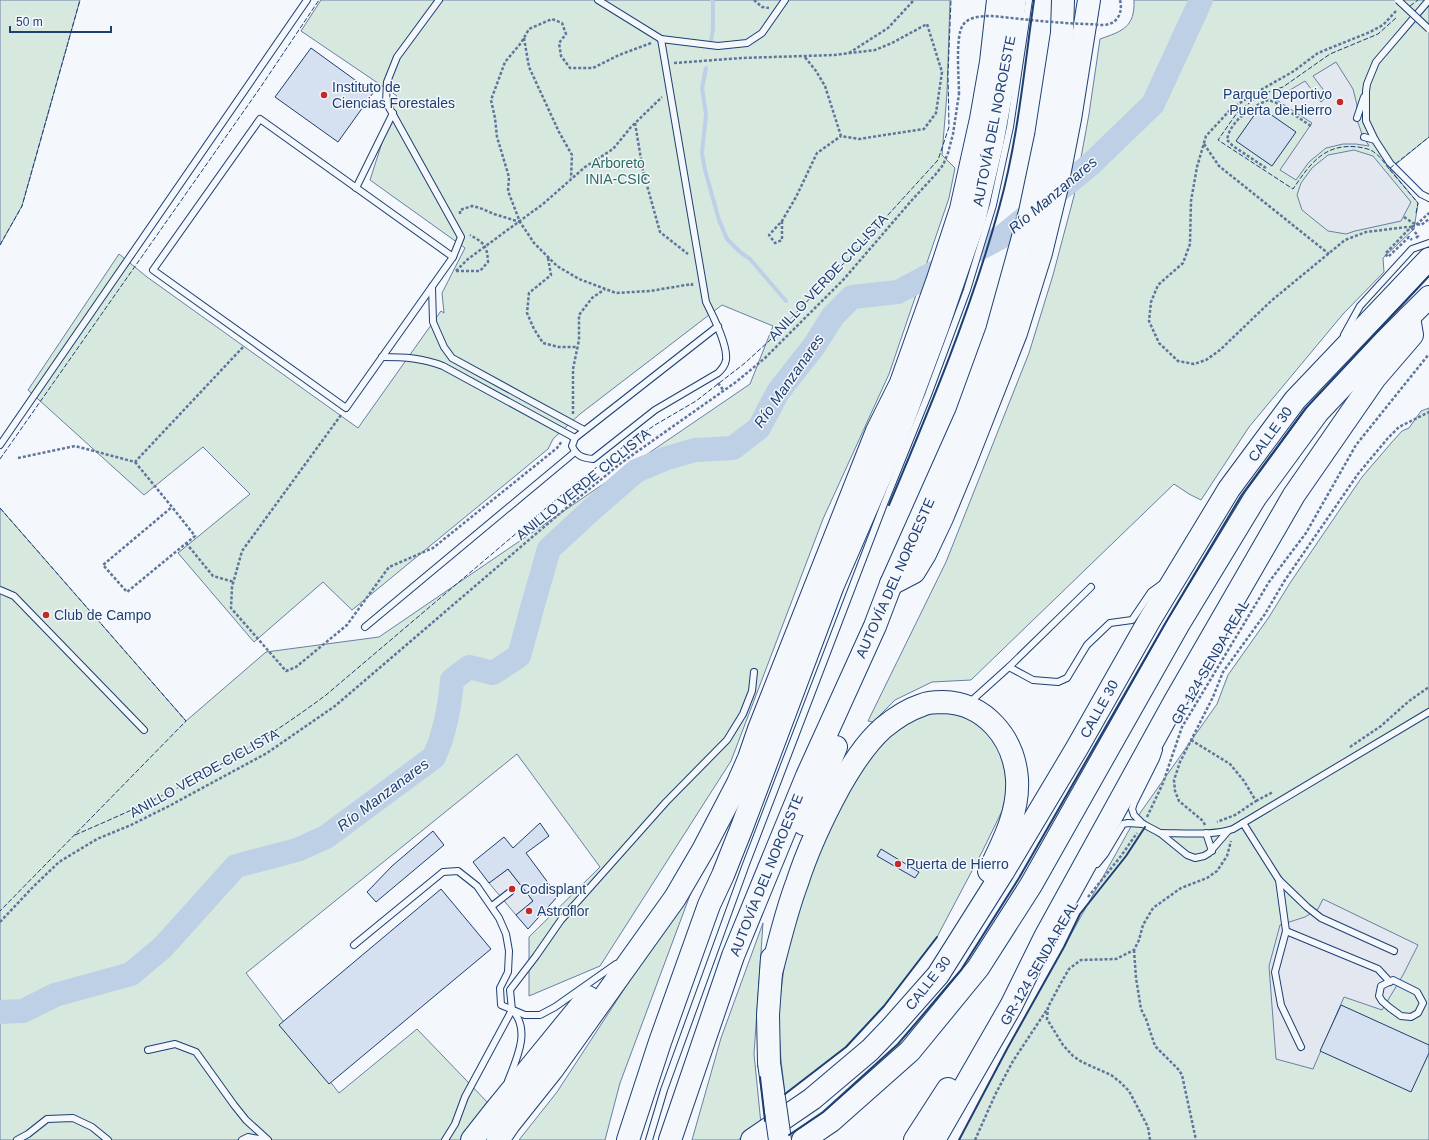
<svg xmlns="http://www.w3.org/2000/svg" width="1429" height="1140" font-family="Arial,sans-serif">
<rect width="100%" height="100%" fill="#f4f7fb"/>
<g fill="#d7e8df" stroke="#687fa3">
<path d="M0,0H80L22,206L0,245Z"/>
<path d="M321,0H950L947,93L942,155L955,168L949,198L889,374L823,519L731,761L600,966L529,996V937L600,867L517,754L246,973L339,1093L417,1029L490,1105L462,1140H0V508L186,721L266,652L379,637L750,384L773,326L722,305L580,414L553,439L548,449L352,610L323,582L254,642L178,553L250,494L203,447L144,495L28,390L119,254L147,277L358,428L441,311L444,313L442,293L465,248L370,180L397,96L301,31Z"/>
<path d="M1134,0H1429V137L1390,169L1418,203L1414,229L1383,258L1384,272L1343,314L1249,427L1201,500L1189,494L1174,484L971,680L932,682L895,700L873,722L868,721L946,562L1029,353L1053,275L1074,196L1089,114L1100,39C1123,31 1135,27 1134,0Z"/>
<path d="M1429,408V1140H959L1007,1049L1133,823L1217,704L1228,675L1269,617L1290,583L1362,477L1392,442L1402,431L1409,428L1421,411Z"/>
<path d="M932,711L970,716L991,736L1002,756L1008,777L1007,793L1002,811L983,850L937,937L884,1006L846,1047L785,1094L781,1060L778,1015L785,960L812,863L846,794L879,745L903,723Z"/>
<path d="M696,879L620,1083L605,1140H519L557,1092Z"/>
<path d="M763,923L754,1054L761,1124L738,1140H692L721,1038Z"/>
</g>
<g fill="#e3e8f0" stroke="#687fa3">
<path d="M1336,62L1353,89L1357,105L1356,117L1362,134L1369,146L1356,144H1343L1326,148L1309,162L1296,180L1280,170L1312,123L1275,99L1305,81L1321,102L1328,96L1313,76Z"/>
<path d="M1354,150L1373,156L1411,202L1401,221L1355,231L1346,234L1328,231L1302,210L1297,195L1301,183L1312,168L1328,155Z"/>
<path d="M508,869L533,901L516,915L489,883Z"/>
<path d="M1323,899L1418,945L1403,975L1382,1010L1344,997L1313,1069L1276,1059L1269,966L1280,925L1305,917L1318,909Z"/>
</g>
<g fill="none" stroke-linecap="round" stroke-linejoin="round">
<g stroke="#bed0e5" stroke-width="4">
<path d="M711,40L713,29V2L712,0"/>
<path d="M706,68L702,88L706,114L702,153L705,170L719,220L727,239L740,252L750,259L786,301"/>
<path d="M812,332L817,342"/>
</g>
<path stroke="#bed0e5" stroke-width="24" d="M0,1012L23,1011L55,995L131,974L163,947L236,866L297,850L326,837L434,757C445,733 450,706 452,680L469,667L493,673L519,656L534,601L549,549L590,511L636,471L667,458L695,450L733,448L759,428L778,392L814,346L833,316L852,297L898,292L1003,236L1091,164L1153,104L1201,0"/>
</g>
<g fill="#d5e0f0" stroke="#1d3f73">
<path d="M311,48L373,93L338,142L275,97Z"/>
<path d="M1260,107L1296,132L1272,166L1236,141Z"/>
<path d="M540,823L549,836L526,853L558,896L528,929L516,915L533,901L508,869L489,883L473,862L504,837L513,848Z"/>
<path d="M433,831L444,845L376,902L367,892L392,866Z"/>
<path d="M881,849L919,872L915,878L877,856Z"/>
<path d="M441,889L491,949L329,1084L279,1025Z"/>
<path d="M1341,1005L1429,1045V1053L1411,1092L1320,1051Z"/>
</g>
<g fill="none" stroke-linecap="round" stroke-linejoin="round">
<defs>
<g id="lane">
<path d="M439,0L397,57L387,82L386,102L461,237L453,257"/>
<path d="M598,0L661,39L718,46L747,43L762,33L785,0"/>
<path d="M1429,0L1376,62L1367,84L1366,91V121L1375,140L1390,163L1421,194L1429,198"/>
<path d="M661,39L706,302C713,316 728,345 726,360C725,366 722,369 718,373L655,410L593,459C582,458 577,456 572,446L575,438L718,326"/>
<path d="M1357,118L1364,97"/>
<path d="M260,119L453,257L346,408L153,270Z"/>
<path d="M1364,137L1375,140"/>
<path d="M356,188L393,113"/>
<path d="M432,287L433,322L444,347L452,358L584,430"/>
<path d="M1344,335L1360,306L1412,249L1429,243"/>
<path d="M382,357C405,357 422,358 443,366L575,438"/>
<path d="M0,445L307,0"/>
<path d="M0,590L14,596L144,730"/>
<path d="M365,627L575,452"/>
<path d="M1009,667L1091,587"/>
<path d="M969,703L1009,667L1033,680L1058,682L1067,678L1087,645L1110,623L1132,620L1151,592L1162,584"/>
<path d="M1159,750L1156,759L1134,803L1132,809L1134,815L1143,824L1160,833L1187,855L1195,858L1204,856L1209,853L1228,831"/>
<path d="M1243,823L1279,880L1286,931L1275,972L1281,1005L1301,1047"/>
<path d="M1160,833C1180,833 1214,836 1233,829L1429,712"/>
<path d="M1206,833L1212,851"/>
<path d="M1097,864L1105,854L1123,824L1128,823L1143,824"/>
<path d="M1279,880L1307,907L1321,918L1394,951"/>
<path d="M492,906L510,892"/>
<path d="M1286,931L1378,969L1390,982"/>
<path d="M354,945L443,872L458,871L477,886L499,918L506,934L509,951L508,972L500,988L501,1005L525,1015H540L555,1007L616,964"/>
<path d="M1393,980L1417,992L1423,1003L1418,1013L1411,1017L1401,1016L1390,1008L1382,1001L1379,996L1381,986Z"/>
<path d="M148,1050L175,1044L196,1052L234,1105L246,1120L268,1140"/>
<path d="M508,1081C516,1060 531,1031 513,1011"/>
<path d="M17,1140L28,1134L47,1119L73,1118L92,1127L108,1140"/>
<path d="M242,1140L248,1137L264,1140"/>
<path d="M445,1140L455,1124L465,1097L512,1010L510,990L536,956L561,920L666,802L727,740L743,714L752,691L754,672"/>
<path d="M649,1140L664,1090L745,867L884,504L928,395L967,290L993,205L1010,127L1029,0"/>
</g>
<g id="highway">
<path d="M902,380L938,279L961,209L981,119L991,62L998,0"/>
<path d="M891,584L914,572L925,554L942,518L966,460L1016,333L1041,253L1056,191L1070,119L1089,0"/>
<path d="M804,824L836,747"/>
<path d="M771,973C779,943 786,912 797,883C808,849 823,817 840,786C852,765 865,744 883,728C895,718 907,710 922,705C928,702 936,702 943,702C985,703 1014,738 1017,779C1019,813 1003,842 989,871"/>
<path d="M769,1063L768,1015L772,958"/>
<path d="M472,1140L494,1112L588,997"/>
<path d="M498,1140L509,1124L552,1070L675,898L703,850L738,783L749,758L759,729L877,431L902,381"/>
<path d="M628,1140L660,1042L709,905L723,875L742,827L833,585L893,447L938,326L974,221L992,144L1007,62L1015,0"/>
<path d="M670,1140L733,956L807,776L875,626L891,584L966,416L997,331L1030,212L1046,136L1062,33L1063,0"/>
<path d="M752,1140L812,1099L870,1050L893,1026L938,975L1003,872L1077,748L1149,621L1229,489L1295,400L1429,259"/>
<path d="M803,1140L831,1121L910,1051L978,968L1031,885L1178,625L1255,498L1318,412L1384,342L1429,297"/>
<path d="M915,1140L948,1089"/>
<path d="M934,1140L1011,1006L1045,937L1175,701L1294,495L1375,378L1412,335L1409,317"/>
</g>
</defs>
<use href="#lane" stroke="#1d3f73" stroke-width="8"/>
<use href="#highway" stroke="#1d3f73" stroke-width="24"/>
<g stroke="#5e769c" stroke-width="2.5" stroke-dasharray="3 2" stroke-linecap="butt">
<path d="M754,0L762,7L769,8"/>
<path d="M1396,11L1383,25L1370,32L1318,53L1294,71L1252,95L1231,109L1206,136L1197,167L1191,201L1190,244L1183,263L1158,285L1151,302L1149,321L1159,343L1178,361L1194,364L1206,360L1220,350L1271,301L1345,240L1366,232L1407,227H1411L1385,254L1388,257L1409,237L1412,240"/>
<path d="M524,38L529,67L559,132L572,155L571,178"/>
<path d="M651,43L619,55L593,68H570L561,56L559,43L566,34L562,23L552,19L529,29L521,43L505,62L491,100L495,118L497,137L509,177L508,191L520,222L534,243L557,266L579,279L616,293L650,291L692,284V286"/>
<path d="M849,53L888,28L914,0"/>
<path d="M674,63L742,58L834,55L875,50L892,43L927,24L942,72L936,113L924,129L859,139L841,136L825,86L816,71L804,56"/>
<path d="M635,123L643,171L660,232L688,254"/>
<path d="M1204,144L1219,166L1329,254"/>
<path d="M1266,168L1233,146L1227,140C1230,121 1251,107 1268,100L1275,102L1311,126"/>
<path d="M460,214V210L472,206L480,208L494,214L520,222"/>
<path d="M1404,217L1413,223L1421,225L1429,219"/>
<path d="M782,221V240L775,243L769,235L782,221L796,197L817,153L841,136"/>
<path d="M1416,238L1418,236L1411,227L1416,225L1429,213"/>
<path d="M548,258L551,275L529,293L527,313L534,329L543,343L559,347H577"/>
<path d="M456,271L468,259L543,204L585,167L613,149L631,127L662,97"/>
<path d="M456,271H480L488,262C487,245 484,243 470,235"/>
<path d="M718,383L724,391"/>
<path d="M573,414V369L579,340V315L592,298L605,289"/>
<path d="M341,415L242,551L232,587L231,608L286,671L296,667L347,625L389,567L433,548L557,448L562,441"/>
<path d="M18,458L75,446L135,462L244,346"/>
<path d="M135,462L172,507L103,565L127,592L195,536L172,507"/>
<path d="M186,543L213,576L234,582"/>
<path d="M1191,740L1230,764L1244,781L1256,801L1235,815L1217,822"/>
<path d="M1350,747L1381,726L1409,701L1429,687"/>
<path d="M1256,801L1273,792"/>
<path d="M1147,817L1163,783L1182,727L1269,582L1306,533L1356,445L1429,354"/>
<path d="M1205,825L1203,821L1179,801L1175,791L1174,780L1180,762L1213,697L1223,672L1265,614L1285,580L1358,474L1388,438L1399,427L1429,412"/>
<path d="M1088,897L1121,856L1137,833"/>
<path d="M0,922L33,887L59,862L97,839L131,825L169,806L267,753L335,706L565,509L621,463L736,382L765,358L844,279L912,200L935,175L943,165L948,153L953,134L959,94"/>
<path d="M1134,950L1136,978L1141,1009L1146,1019L1155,1046L1178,1069L1182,1075L1196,1140"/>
<path d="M975,1140L995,1095L1013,1061L1048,1008"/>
<path d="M1150,1140L1148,1127L1129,1091L1120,1082L1111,1075L1082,1062L1073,1056L1063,1045L1047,1019L1048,1007L1062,981L1069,969L1081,960L1116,959L1134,950L1139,940L1143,925L1153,908L1181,888L1207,878L1217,871L1227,856L1231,841"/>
</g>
<use href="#lane" stroke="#f4f7fb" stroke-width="6"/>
<use href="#highway" stroke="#f4f7fb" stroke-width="22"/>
<defs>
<path id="lane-bridge" d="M1398,0L1429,29"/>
<path id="highway-bridge" d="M769,1063L780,1140"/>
</defs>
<use href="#lane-bridge" stroke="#1d3f73" stroke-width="8" stroke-linecap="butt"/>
<use href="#highway-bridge" stroke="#1d3f73" stroke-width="24" stroke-linecap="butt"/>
<path stroke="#5e769c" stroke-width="2.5" stroke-dasharray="3 2" stroke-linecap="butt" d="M959,94C959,79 955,35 963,25C969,16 983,16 992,16C1023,19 1054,23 1086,24C1092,24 1098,25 1104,25C1118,24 1123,12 1120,0"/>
<use href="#lane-bridge" stroke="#f4f7fb" stroke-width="6"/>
<use href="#highway-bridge" stroke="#f4f7fb" stroke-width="22"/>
<g stroke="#1d3f73" stroke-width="1" stroke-dasharray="5 2" stroke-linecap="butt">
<path d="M1410,6L1418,0"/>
<path d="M1389,169C1385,164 1381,157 1375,153C1371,149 1364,148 1358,147C1324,143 1310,164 1293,189L1218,140L1239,110L1263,94L1283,87L1330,54L1378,34L1397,17"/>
<path d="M1416,213L1418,203L1389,169L1429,137"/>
<path d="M0,245L22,206L80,0"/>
<path d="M0,459L260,88L319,0"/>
<path d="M0,508L186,721L0,911"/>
<path d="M75,835C114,818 153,801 191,781C238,756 283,727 326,695L559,497L616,452L655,425L696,401L745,363L769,341L846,261L938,160L949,127L948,74L951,0"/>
</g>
<g stroke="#1d3f73" stroke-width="2">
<path d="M889,505C930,408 971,310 999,208C1018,140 1024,70 1034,0"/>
<path d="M760,1077L765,1121"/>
<path d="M785,1094L846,1047L884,1006L937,937"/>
<path d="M789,1135L823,1112L898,1044L961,970L1019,878L1166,622L1241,496L1305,409L1429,276"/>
<path d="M959,1140L1007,1049L1064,947L1080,914L1126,856L1145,827"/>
</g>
</g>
<g fill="#c62828" stroke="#f4f7fb" stroke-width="1.5">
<circle cx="324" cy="95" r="4"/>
<circle cx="1340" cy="102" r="4"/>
<circle cx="46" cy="615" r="4"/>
<circle cx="898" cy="864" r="4"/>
<circle cx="512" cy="889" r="4"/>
<circle cx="529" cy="911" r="4"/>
</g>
<g text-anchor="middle" stroke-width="3" stroke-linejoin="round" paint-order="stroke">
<g font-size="14" fill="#1d3f73" stroke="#f4f7fb" text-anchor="start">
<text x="332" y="92">Instituto de<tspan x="332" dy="16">Ciencias Forestales</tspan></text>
<text x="1332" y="99" text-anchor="end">Parque Deportivo<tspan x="1332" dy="16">Puerta de Hierro</tspan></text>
<text x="54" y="620">Club de Campo</text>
<text x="906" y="869">Puerta de Hierro</text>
<text x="520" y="894">Codisplant</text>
<text x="537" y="916">Astroflor</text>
</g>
<g font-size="14" fill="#1d3f73" stroke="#f4f7fb">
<text transform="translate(994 121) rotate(-79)" y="5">AUTOVÍA DEL NOROESTE</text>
<text transform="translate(828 277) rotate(-47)" y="5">ANILLO VERDE CICLISTA</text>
<text transform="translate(1270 434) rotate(-54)" y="5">CALLE 30</text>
<text transform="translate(583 484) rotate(-39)" y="5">ANILLO VERDE CICLISTA</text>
<text transform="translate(895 578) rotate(-66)" y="5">AUTOVÍA DEL NOROESTE</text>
<text transform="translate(1210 662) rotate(-60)" y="5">GR-124 SENDA REAL</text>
<text transform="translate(1099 709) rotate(-61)" y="5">CALLE 30</text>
<text transform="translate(204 773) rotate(-29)" y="5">ANILLO VERDE CICLISTA</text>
<text transform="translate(766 875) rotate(-68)" y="5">AUTOVÍA DEL NOROESTE</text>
<text transform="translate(1039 963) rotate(-60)" y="5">GR-124 SENDA REAL</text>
<text transform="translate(928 983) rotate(-52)" y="5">CALLE 30</text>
</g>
<g font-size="14" fill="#2c6c60" stroke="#f4f7fb">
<text x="618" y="168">Arboreto<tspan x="618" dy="16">INIA-CSIC</tspan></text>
</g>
<g font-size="15" font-style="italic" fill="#1d3f73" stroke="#f4f7fb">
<text transform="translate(1053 195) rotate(-40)" y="5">Río Manzanares</text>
<text transform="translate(789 381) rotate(-55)" y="5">Río Manzanares</text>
<text transform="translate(383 795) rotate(-37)" y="5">Río Manzanares</text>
</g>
</g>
<path d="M10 26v6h101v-6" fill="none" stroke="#1d3f73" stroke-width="2"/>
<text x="16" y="26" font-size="12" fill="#1d3f73" stroke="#f4f7fb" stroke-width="3" paint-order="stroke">50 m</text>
</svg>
